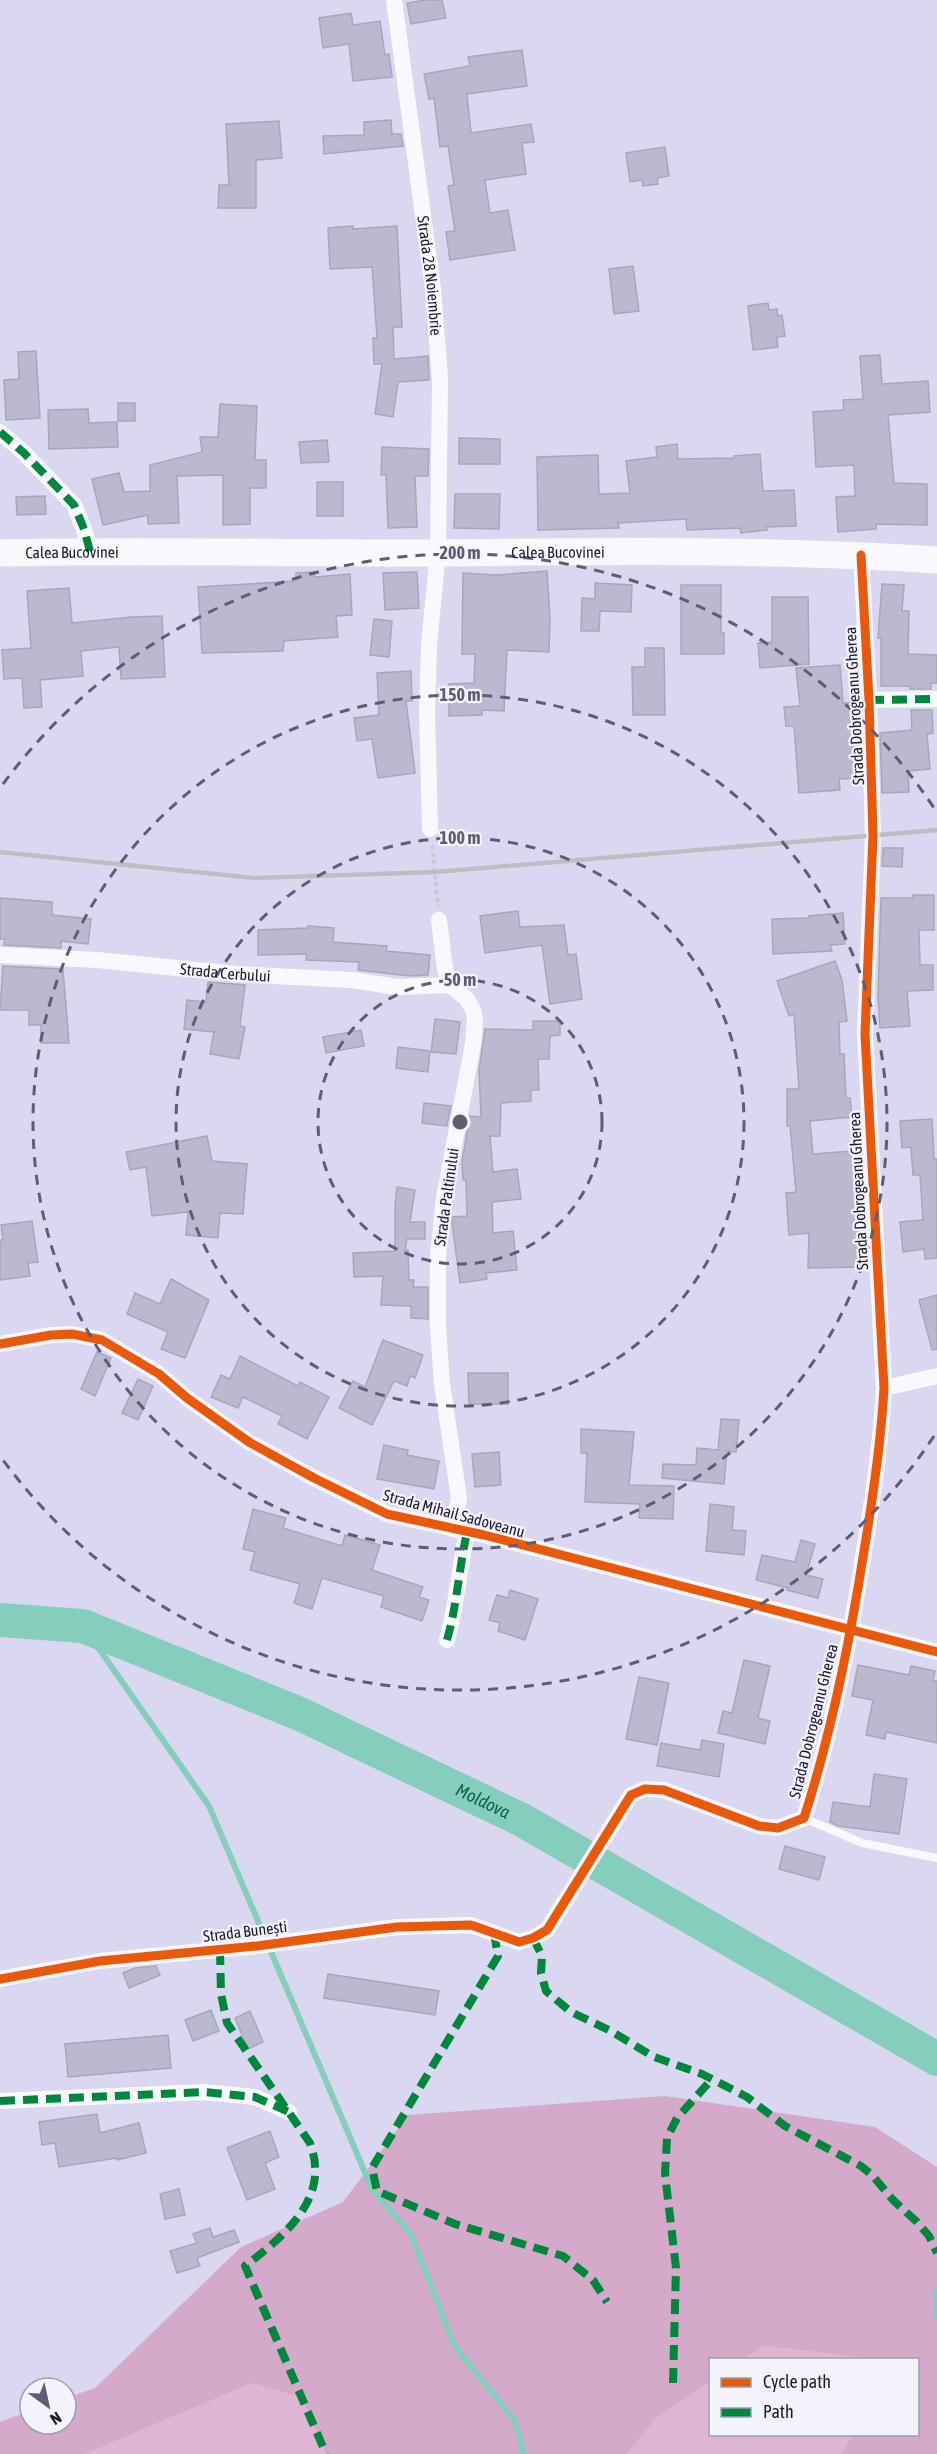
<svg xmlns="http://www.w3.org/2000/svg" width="937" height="2454" font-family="'Asap Condensed',sans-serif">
<rect width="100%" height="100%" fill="#d9d8f0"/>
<g fill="#e0b4d4">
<path d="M763,2346L875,2359L743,2360Z"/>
<path d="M710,2382V2434L852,2435L841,2454H627L657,2417Z"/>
<path d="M252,2383L302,2398L326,2454H85Z"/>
</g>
<path fill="#d5a9ca" d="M665,2096L875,2127L937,2167V2454H841L852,2435L918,2434V2360L875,2359L764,2346L743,2359L710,2360V2382L657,2417L627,2454H326L302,2398L252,2383L85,2454H0V2422L30,2411V2424H66V2398L95,2388L241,2247L343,2202L408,2115Z"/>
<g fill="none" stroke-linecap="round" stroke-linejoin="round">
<g stroke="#86cebc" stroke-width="6">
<path d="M83,1626L209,1806L372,2189L411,2234L454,2345L515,2421L524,2454"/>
<path d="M937,2291V2317"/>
</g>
<path stroke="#86cebc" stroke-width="34" id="s1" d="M0,1620L83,1626L300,1714L522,1820L937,2059"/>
</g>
<g fill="#bbb9ce" stroke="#a8a6bb" stroke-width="1.5">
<path d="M426,0H442L446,18L411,24L407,3Z"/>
<path d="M351,13L353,25L380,21L385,55L389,54L392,77L353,81L349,44L323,48L319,18Z"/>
<path d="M522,50L527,86L467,94L471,133L531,124L534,142L522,143L526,174L485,180L490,213L508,210L515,250L450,260L446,232L455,231L448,186L454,185L448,146L440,147L434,98L429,99L424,74L470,66L468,57Z"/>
<path d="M391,120L392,134H401L403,146L324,154L323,136L364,135V122Z"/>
<path d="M279,121L282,158L256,160V208H218L219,185H229L226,124Z"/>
<path d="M665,147L669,176L657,178L658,184L643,186L642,180L630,182L626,153Z"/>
<path d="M353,226V229L397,226L402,327H393L394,359L428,356L429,380L398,382L393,417L375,414L382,364H374L373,338H377L372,267L330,269L328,228Z"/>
<path d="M633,266L639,311L614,314L609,269Z"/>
<path d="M768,303L769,310L777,309L778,316L782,315L785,336L777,337L778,347L753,350L748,306Z"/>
<path d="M36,351L40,418L6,420L4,380L19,379L18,352Z"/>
<path d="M880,355L882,384L928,381L930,412L888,415L894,483L927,484V525L876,524V529L838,532L836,497L855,496L854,465L816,467L813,412L844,410L843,400L863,399L860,356Z"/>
<rect x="118" y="403" width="17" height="18"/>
<path d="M220,404L257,406L255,460H266V488H250V524L223,525V475L177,476L179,523L148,524V515L103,525L92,479L119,473L124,492L150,491V465L202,452L200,437H218Z"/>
<path d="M88,409L89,423L117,422L118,447L49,449L48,410Z"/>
<path d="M459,438L500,439V464H459Z"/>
<path d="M327,440L329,462L301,463L299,442Z"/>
<path d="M677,444L678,459L734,458V456L760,454L763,491L794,490L796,526L766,527L767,530L741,533L740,528L687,530L686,519L618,523L619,528L538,530L537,457L598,455L599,494L630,493L626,461L657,457L656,447Z"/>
<path d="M382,447L429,449L428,476H415L417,527L388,528L386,475H381Z"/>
<rect x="317" y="482" width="26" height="34"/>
<path d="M455,494H500L499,529L454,528Z"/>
<path d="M45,496L46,514L17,515L16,497Z"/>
<path d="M547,571L550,617L549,652L507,650L504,711L482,710V715L449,716V684L474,683L475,654H462L463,573L496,575Z"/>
<path d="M314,572L315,577L350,574L352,615L336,616L338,637L284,641L283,651L202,653L198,587L296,581V573Z"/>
<path d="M417,572L419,608L385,610L383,573Z"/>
<path d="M595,583L632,585L631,612L600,611L599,631H581L582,598L595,599Z"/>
<path d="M882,584L904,585L902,611H909L908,654L937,655V683H931V689H910V686H881V638H878Z"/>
<path d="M681,585H721V633H724V654H681Z"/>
<path d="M69,588L72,623L132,617L162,616L165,677L121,679L119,647L81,651L83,676L40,680L42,707L24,708L22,678L4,679L2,650L31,648L27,591Z"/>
<path d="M772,597H808L809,664L760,668L758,643L772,642Z"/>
<path d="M374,619L392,621L389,657L370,655Z"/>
<path d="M645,648H664L665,715H633L632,667H645Z"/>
<path d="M840,665L843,703H852L855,735H860L861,778L839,779L840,790L799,793L794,726H786L784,707L800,706L796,668Z"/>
<path d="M411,671L412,701H406L415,773L378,778L372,739L357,741L354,718L379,715L377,673Z"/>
<path d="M911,710H932L933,733L927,734L930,769L908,771L909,792L882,793L880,733L912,730Z"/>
<path d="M883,848H903L902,867L882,866Z"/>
<path d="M913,895H934V930H919L920,965H933V990L907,991L910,1026L880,1028L878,996L881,898H913Z"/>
<path d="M0,898L52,902V915L91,919L88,944L61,941V948L4,945L5,939H0Z"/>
<path d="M518,911L520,927L564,925L568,955L576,954L582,999L550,1004L542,945L485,953L480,916Z"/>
<path d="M843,913L845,944L830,945L832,951L773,954L772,919L810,918L809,916Z"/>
<path d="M308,926L334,928L333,942L387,946L386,951L430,955L428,975L410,976L358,970L359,962L306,960L307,954L258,955V930L308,928Z"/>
<path d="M835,961L842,980L847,1021L839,1022L840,1054H844L846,1098H850L852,1117L810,1121L813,1154L852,1151L856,1198H860L862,1267L808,1268L809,1233L789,1235L786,1193L796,1192L790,1126H787V1089H799L794,1014L789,1016L777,981Z"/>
<path d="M3,966L63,969L69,1043H41V1025H29V1010H0Z"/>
<path d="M208,982L245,985L240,1026L245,1027L239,1059L210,1054L214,1032L184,1029L187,1000L206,1002Z"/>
<path d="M435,1019L460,1022L456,1054L431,1052Z"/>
<path d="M533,1021H560V1035L550,1036L549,1059H538L539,1090H531V1101L501,1103L500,1136H490L493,1172L517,1169L521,1199L492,1202L493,1233L513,1231L517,1270L486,1273L487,1279L460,1283L452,1223L453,1217L467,1216L466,1180H463L462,1161L470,1116L481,1117L479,1070L485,1029L533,1030Z"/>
<path d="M361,1030L364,1046L326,1053L323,1037Z"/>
<path d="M398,1047L430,1051L428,1072L396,1068Z"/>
<path d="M424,1103L451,1106L447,1126L422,1123Z"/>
<path d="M932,1119L934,1159H937V1258L925,1259L924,1249L903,1252L900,1222L923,1220L920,1175H913L911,1147L902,1148L900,1121Z"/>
<path d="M207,1136L212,1161L247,1164L243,1214L220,1213L218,1238L186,1235L188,1212L152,1216L146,1167L130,1170L126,1152Z"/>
<path d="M397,1187L415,1190L410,1222H425V1239H407L405,1250H408L409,1280H414L413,1287H428V1319L411,1318V1306L381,1305L383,1276L354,1277L353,1253L395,1251V1205Z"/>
<path d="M32,1221L38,1262L28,1263L30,1276L0,1280V1240H3L1,1225Z"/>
<path d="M171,1279L209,1300L185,1358L161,1349L168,1332L127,1314L135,1293L160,1304Z"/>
<path d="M937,1295V1349L932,1350L919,1300Z"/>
<path d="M383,1340L423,1355L415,1378L410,1376L407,1386L394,1381L372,1425L339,1408L353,1381L365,1387Z"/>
<path d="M97,1352L111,1358L95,1396L81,1389Z"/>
<path d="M240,1356L298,1386L300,1382L329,1397L307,1439L278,1424L282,1416L243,1397L238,1408L211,1397L221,1375L230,1379Z"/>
<path d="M468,1373H508V1404H469Z"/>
<path d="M138,1379L153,1386L138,1420L122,1413Z"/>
<path d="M721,1419L739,1420L736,1452L727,1451L724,1484L662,1478L663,1464L696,1465L697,1448L718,1450Z"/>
<path d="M581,1429L634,1432L629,1485L674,1486L673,1519L639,1518L640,1504L585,1502L587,1453H581Z"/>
<path d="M384,1445L408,1450L407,1455L439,1461L434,1489L377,1479Z"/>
<path d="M499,1452L501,1485L475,1487L472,1454Z"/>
<path d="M710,1504L734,1507L732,1530L746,1531L744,1555L706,1551Z"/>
<path d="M253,1509L286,1518L283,1528L342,1546L345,1535L380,1545L372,1570L423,1587L419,1597L429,1600L422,1621L381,1607L384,1596L322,1578L312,1609L294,1603L300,1584L250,1570L255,1552L243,1549Z"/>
<path d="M801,1540L815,1544L806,1575L823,1579L818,1598L787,1590L788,1588L756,1580L762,1555L795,1562Z"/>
<path d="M510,1590L538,1599L525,1640L498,1631L500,1623L489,1620L497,1595L508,1598Z"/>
<path d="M744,1660L770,1666L758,1718L770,1721L765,1744L718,1733L723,1711L732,1713Z"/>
<path d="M858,1665L909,1675L911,1666L935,1671L933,1681H937V1743L886,1732L885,1739L866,1735L873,1700L852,1696Z"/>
<path d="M639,1677L669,1683L657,1745L626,1739Z"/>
<path d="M702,1740L724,1744L719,1777L657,1766L661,1743L700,1750Z"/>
<path d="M874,1774L907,1779L899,1834L838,1826L830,1822L833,1802L870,1807Z"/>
<path d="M785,1846L825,1857L819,1880L779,1869Z"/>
<path d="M156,1966L160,1975L129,1988L123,1973L135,1968Z"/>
<path d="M328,1974L439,1991L435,2015L324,1998Z"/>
<path d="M211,2010L219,2031L193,2041L185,2020Z"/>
<path d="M250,2011L263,2042L248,2049L235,2018Z"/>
<path d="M168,2035L171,2068L68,2077L65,2044Z"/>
<path d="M97,2114L100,2133L139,2123L146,2153L117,2160V2158L59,2167L55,2143L42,2145L39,2122Z"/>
<path d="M270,2131L279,2157L265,2163L275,2189L247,2200L227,2148Z"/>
<path d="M179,2189L185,2215L165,2219L160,2194Z"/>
<path d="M210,2228L213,2237L234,2230L239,2242L197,2258L200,2266L177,2273L170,2251L197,2243L193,2234Z"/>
</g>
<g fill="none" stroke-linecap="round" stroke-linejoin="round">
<path stroke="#cbcad2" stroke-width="4" stroke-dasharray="4.5 3" stroke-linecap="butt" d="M432,845L438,906"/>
<path stroke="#f9f9fd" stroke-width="8" d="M804,1818L862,1843L937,1858"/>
<g stroke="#f9f9fd" stroke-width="16">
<path id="s2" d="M394,0L433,289L440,378L438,552L429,645L427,711L430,829"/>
<path d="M0,432L24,453L74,505L84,529L90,551"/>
<path d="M869,700L937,699"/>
<path d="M439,920L445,969L450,985L467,999L473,1010L475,1020L473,1044L444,1198L438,1256V1327L442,1384L459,1498L453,1529"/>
<path id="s3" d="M0,955L97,960L237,974L352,980L397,987L450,985"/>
<path d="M0,1344L51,1335L72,1334L102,1340L159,1374L187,1398L249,1442L314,1478L387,1514L484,1535L937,1652"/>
<path d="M884,1388L937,1376"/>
<path d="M447,1640C457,1605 459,1568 467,1532"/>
<path d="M0,1979L100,1961L257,1946L397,1927L471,1925L519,1942L533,1938L547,1930L631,1795L645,1789L664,1790L759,1826L778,1828L804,1818C832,1731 850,1641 864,1551C873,1497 881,1443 884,1388L865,1034L873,835L869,700L861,555"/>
<path d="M0,2101L204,2092L255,2097L289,2112"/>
</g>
<path stroke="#f9f9fd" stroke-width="27" id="s4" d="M0,553C133,550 267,553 400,553C579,552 759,548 937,560"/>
<path stroke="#bebdc4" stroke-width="4.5" d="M0,852L254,878L435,872L937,830"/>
<g stroke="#00873e" stroke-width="8" stroke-dasharray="15 8" stroke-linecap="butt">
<path d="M0,432L24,453L74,505L84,529L90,551"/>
<path d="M869,700L937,699"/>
<path d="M447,1640C457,1605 459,1568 467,1532"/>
<path d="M494,1933L498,1956L372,2168L377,2191L455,2224L563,2256L593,2280L607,2302"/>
<path d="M533,1938L542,1956L541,1973L546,1991L571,2012L611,2031L654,2057L702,2074L747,2097L785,2126L861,2166L873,2176L893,2200L917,2222L929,2236L937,2253"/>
<path d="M220,1950L221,1994L227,2023L310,2143C312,2150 315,2158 315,2166C319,2209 275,2243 245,2266L326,2454"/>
<path d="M0,2101L204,2092L255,2097L289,2112"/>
<path d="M673,2383L676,2268L665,2174L667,2138L677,2118L712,2079"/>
</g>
<defs>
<g id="cycleway">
<path d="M0,1344L51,1335L72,1334L102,1340L159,1374L187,1398L249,1442L314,1478L387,1514L484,1535L937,1652"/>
<path d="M0,1979L100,1961L257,1946L397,1927L471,1925L519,1942L533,1938L547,1930L631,1795L645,1789L664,1790L759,1826L778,1828L804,1818C832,1731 850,1641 864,1551C873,1497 881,1443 884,1388L865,1034L873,835L869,700L861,555"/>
</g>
</defs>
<use href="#cycleway" stroke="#f3f3fe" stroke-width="13"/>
<use href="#cycleway" stroke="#e8590c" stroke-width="9"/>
</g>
<g fill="none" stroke="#5f5d73" stroke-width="3" stroke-dasharray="10 8">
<circle cx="460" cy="1122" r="142"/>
<circle cx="460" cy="1122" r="284"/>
<circle cx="460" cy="1122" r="427"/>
<path d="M934 1436A569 569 0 0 1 3 1460M3 784A569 569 0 0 1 934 808"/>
</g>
<g text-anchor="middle" stroke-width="4.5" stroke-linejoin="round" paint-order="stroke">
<g font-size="16" fill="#1e1b2f" stroke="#f3f3fe">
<text dy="6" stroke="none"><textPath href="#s2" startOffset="278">Strada 28 Noiembrie</textPath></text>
<text dy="6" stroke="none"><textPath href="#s4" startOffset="72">Calea Bucovinei</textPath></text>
<text dy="6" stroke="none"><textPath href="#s4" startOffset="558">Calea Bucovinei</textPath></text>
<text transform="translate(854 706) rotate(-93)" y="6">Strada Dobrogeanu Gherea</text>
<text dy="6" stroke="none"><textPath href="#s3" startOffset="226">Strada Cerbului</textPath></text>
<text transform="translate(858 1191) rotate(-93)" y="6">Strada Dobrogeanu Gherea</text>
<text transform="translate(446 1197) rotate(-82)" y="6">Strada Paltinului</text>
<text transform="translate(454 1513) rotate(15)" y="6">Strada Mihail Sadoveanu</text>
<text transform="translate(813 1721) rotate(-76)" y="6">Strada Dobrogeanu Gherea</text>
<text transform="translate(245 1931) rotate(-7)" y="6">Strada Bunești</text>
</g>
<g font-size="18" font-style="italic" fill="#10624b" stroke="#f3f3fe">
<text dy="6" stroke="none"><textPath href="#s1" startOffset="520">Moldova</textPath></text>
</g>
</g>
<circle cx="460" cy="1122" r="9" fill="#5f5d73" stroke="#f3f3fe" stroke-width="3"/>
<g font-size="18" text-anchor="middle" font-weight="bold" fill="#5f5d73" stroke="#f3f3fe" stroke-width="4.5" stroke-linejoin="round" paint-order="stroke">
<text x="460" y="559">200 m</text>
<text x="460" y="701">150 m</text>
<text x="460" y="844">100 m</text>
<text x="460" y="986">50 m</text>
</g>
<rect x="709" y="2358" width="210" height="78" fill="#f3f3fe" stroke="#9e9dab" stroke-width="1.5"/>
<rect x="721" y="2378" width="30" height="9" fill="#e8590c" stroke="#9e9dab" stroke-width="1.5"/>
<text x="763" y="2388" font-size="18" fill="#1e1b2f">Cycle path</text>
<rect x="721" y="2408" width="30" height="9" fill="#00873e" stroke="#9e9dab" stroke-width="1.5"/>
<text x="763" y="2418" font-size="18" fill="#1e1b2f">Path</text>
<g transform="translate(48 2406) rotate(147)"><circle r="28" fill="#f3f3fe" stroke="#9e9dab" stroke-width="1.5"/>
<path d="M0-4.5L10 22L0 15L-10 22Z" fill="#5f5d73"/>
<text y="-9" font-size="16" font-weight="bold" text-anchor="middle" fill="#1e1b2f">N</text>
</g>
</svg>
